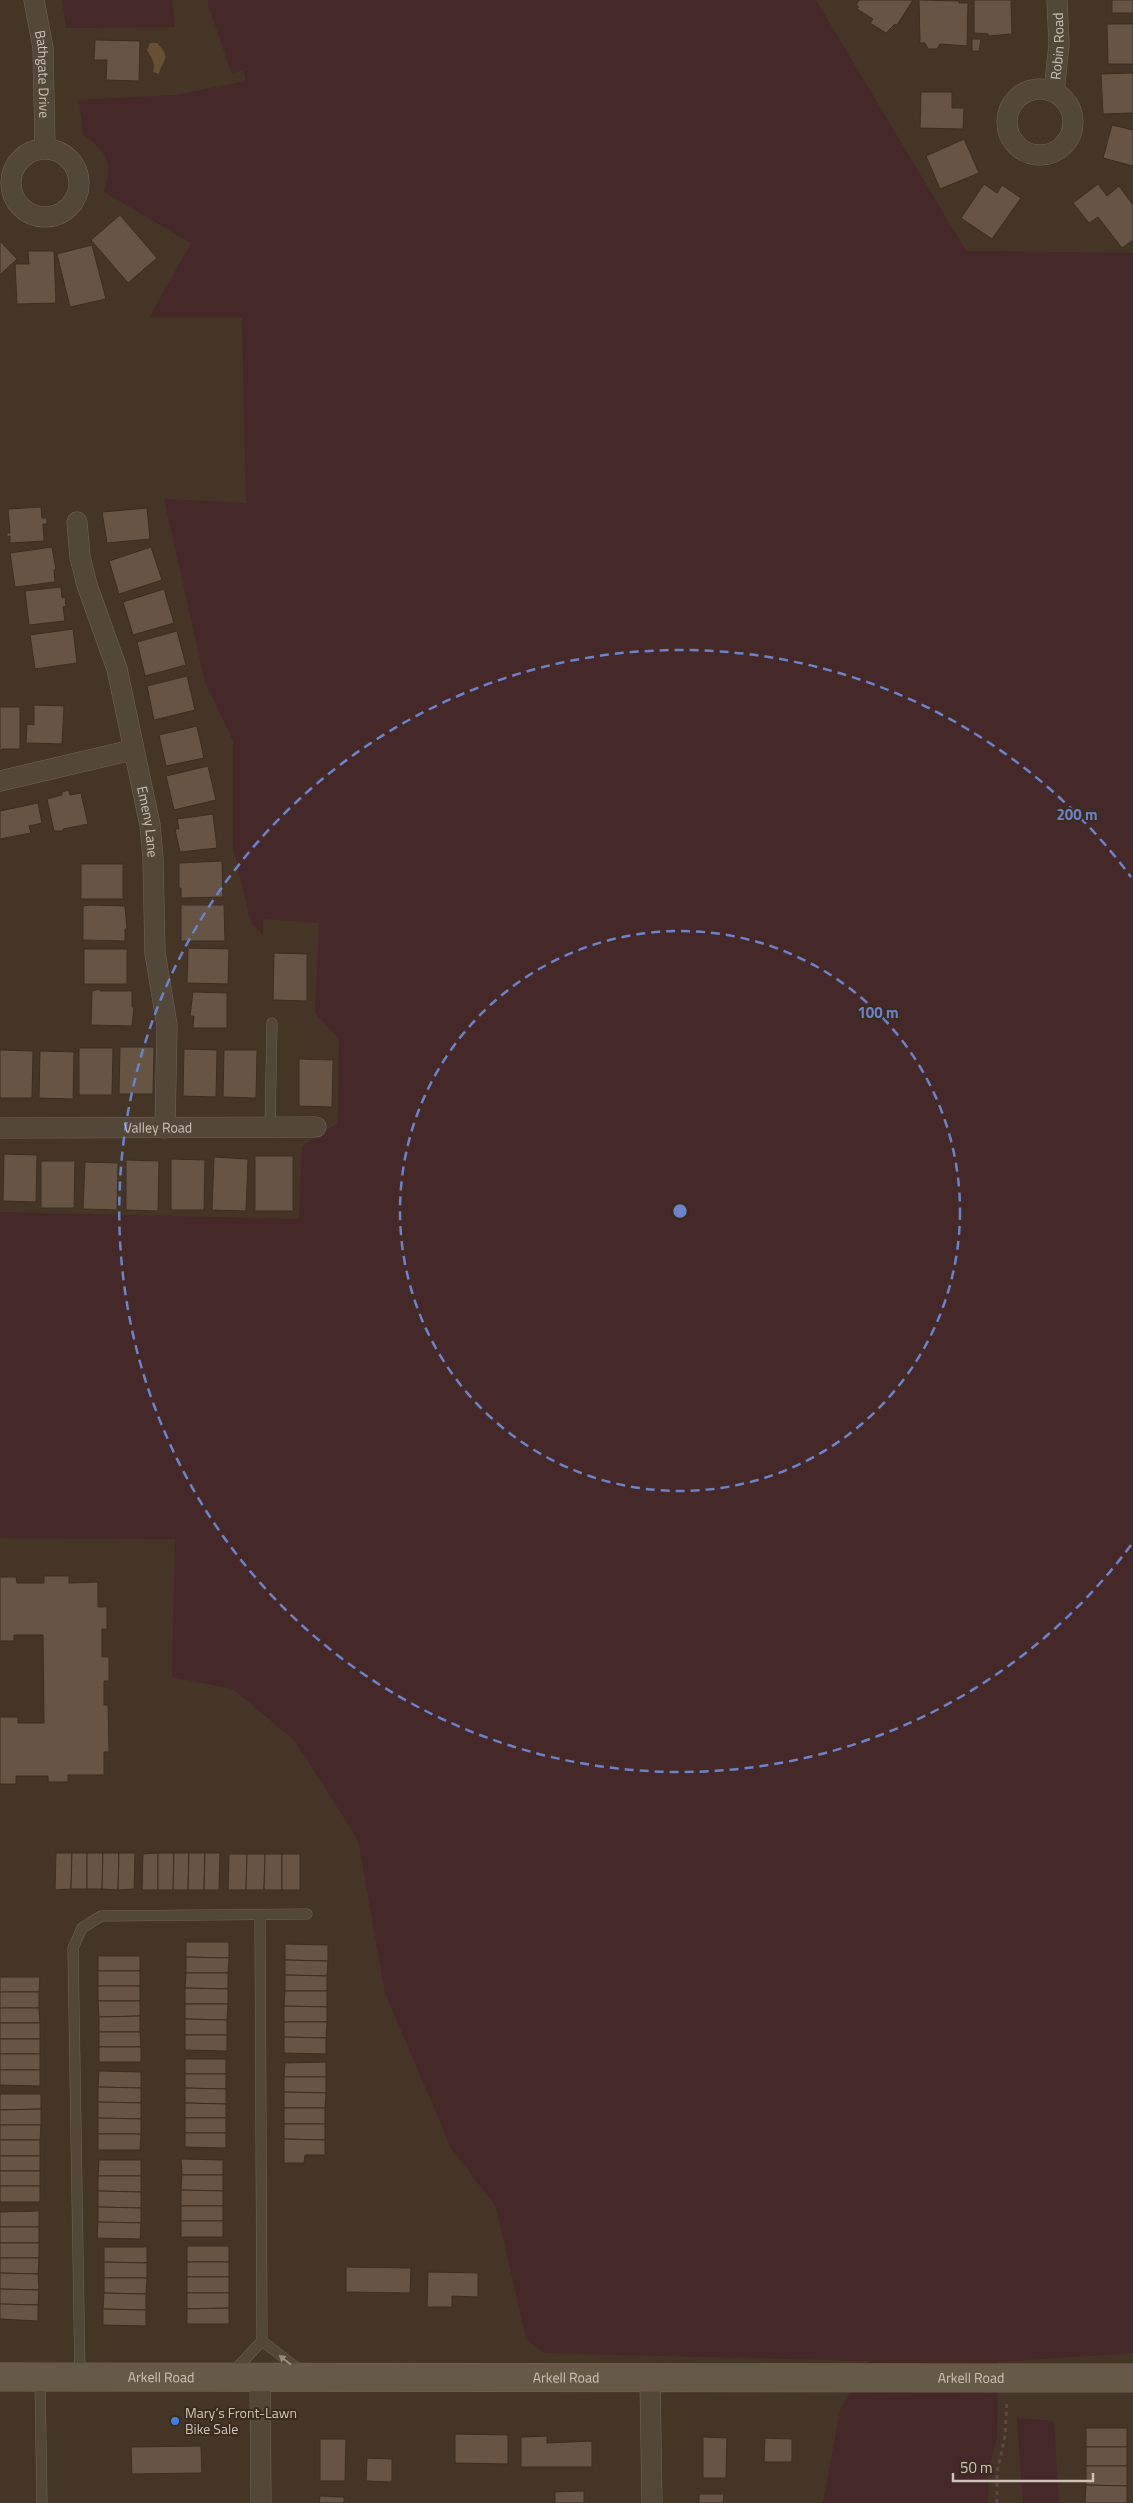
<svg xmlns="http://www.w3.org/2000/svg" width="1133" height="2503" font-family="'Titillium Web',sans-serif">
<rect width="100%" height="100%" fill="#443526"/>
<g fill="#452928">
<path d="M62,0H172L175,27L66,28Z"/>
<path d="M208,0H816L966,251L1133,253V2353L998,2362L997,2437L989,2468L988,2503H823L840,2410L869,2361L544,2353L526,2339L496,2207L451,2148L385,1993L358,1840L295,1741L233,1689L172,1677L175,1539L0,1538V1212L299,1219L302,1146L338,1123L339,1039L315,1013L319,923L263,919V935L251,923L233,847V741L205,682L164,499L246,503L242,318H149L191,243L104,192C113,163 108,151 83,135L79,100L175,95L246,81L244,70L232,74L208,5Z"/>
<path d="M1017,2418L1054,2421L1059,2503H1023Z"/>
</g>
<path fill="#674f35" d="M150,43H157C172,59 163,58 159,74L153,72C156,63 151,57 147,50Z"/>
<g fill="#654" stroke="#3b2e21">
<path d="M859,0H913L897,25L895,24L886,33L870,23L873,19L857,9L859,7L856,5Z"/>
<path d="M919,0L959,1V3H968L967,46L940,44L937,49H928L925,43H920Z"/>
<path d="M974,0H1011L1012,34L988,36V34L974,33Z"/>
<rect x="1112" y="0" width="21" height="13"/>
<path d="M1107,24H1133V64H1108Z"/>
<path d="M972,39H981L979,51H972Z"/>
<path d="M95,40L140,41L139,81L106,80L107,60H94Z"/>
<path d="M1133,73V113L1103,114L1101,74Z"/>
<path d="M921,92H952V108H964L963,129L920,128Z"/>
<path d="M1112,125L1133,130V166L1103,158Z"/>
<path d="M964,139L979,173L940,189L926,156Z"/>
<path d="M984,184L997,193L1002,185L1021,198L992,239L961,218Z"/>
<path d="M1098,184L1107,196L1119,186L1133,205V240L1122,248L1098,217L1089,223L1073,203Z"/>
<path d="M120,215L157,258L128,283L91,240Z"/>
<path d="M0,241L17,259L0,275Z"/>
<path d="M92,245L106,299L70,307L57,254Z"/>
<path d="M28,251H54L56,303L17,304L15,264H29Z"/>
<path d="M41,507L42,518H47V524H43L44,541L10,543V536L7,537V533H10L8,509Z"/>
<path d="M147,508L150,539L107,543L102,512Z"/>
<path d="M52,547L56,570H54L55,582L15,587L10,553Z"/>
<path d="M151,547L162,580L119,594L109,561Z"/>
<path d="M61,587L62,598L65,597L66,606L63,607L65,621L29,625L25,591Z"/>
<path d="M164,589L174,623L133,635L123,602Z"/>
<path d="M73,629L77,663L35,669L30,635Z"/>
<path d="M177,631L186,665L145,676L137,642Z"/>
<path d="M187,676L195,710L154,720L147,686Z"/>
<path d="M34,705L64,706L62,744L26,743L27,724L34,725Z"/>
<path d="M0,707H20V749H2L0,751Z"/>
<path d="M197,726L204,758L166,766L159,735Z"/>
<path d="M208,766L216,800L174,810L166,776Z"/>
<path d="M69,790L70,795L81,793L88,824L63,829V831H54L47,799L62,795V792Z"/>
<path d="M38,803L42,823L29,826L31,833L0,839V811Z"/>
<path d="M213,814L217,848L180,852L175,829H179L177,819Z"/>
<path d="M222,861L223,897L181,898V888H179V863Z"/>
<rect x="81" y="864" width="42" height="35"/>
<path d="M91,905L125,906L127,929H125V941L83,940V906Z"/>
<path d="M181,905H224L225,941H181Z"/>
<path d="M188,948L229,949L228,984L187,983Z"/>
<rect x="84" y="949" width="43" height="35"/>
<path d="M274,953L307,954V1001L273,1000Z"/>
<path d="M100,989V991H132V1007H134L132,1026L91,1025L92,991Z"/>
<path d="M193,992L227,993V1028H193L194,1016H190Z"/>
<path d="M120,1047H154L153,1094H119Z"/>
<path d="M79,1048H113L112,1095H79Z"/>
<path d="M184,1049L217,1050L216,1097L183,1096Z"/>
<path d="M0,1050L33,1051L32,1098H0Z"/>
<path d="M224,1050H257L256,1098L223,1097Z"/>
<path d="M40,1051L74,1052L73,1099L39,1098Z"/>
<path d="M299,1059L333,1060L332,1107L299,1106Z"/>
<path d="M4,1154L37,1155L36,1202L3,1201Z"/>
<rect x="255" y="1156" width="38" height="55"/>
<path d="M214,1157L248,1159L246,1211L212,1210Z"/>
<path d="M171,1159L205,1160L204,1210H171Z"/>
<path d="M126,1160L159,1161L158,1211L126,1210Z"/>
<path d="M41,1161H75L74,1208H41Z"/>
<path d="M85,1162L118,1163L117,1210L83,1209Z"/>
<path d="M44,1576H69V1583L98,1582V1607H107V1629H102V1657H109V1681H104V1705H108L109,1752H104V1775H68V1782H48V1776H16V1784H0V1717H18V1723H44L43,1635H14V1641H0V1577H16L17,1583H44Z"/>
<path d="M56,1853H72L71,1889L55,1890Z"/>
<path d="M72,1853H87V1889H71Z"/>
<path d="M87,1853H103L102,1889H87Z"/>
<path d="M103,1853H119L118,1890L102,1889Z"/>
<path d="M119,1853H135L134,1889L118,1890Z"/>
<path d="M158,1853V1890H142L143,1854Z"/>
<path d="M158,1853H174L173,1890H158Z"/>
<path d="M174,1853H189L188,1890H173Z"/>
<path d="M189,1853H205L204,1890H188Z"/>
<path d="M205,1853H220L219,1890H204Z"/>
<path d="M229,1854H247L246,1890H228Z"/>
<path d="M247,1854H265L264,1890H246Z"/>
<path d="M265,1854H282V1890H264Z"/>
<rect x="282" y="1854" width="18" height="36"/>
<path d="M186,1942H229V1958L186,1957Z"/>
<path d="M285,1944L328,1945V1961L285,1960Z"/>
<rect x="98" y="1956" width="42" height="15"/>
<path d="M186,1957L229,1958L228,1973H186Z"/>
<path d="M285,1960L328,1961L327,1976L285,1975Z"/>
<rect x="98" y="1971" width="42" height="15"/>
<path d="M186,1973H228V1989L185,1988Z"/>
<path d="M285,1975L327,1976V1991H285Z"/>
<path d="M0,1977H40L39,1992H0Z"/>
<rect x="98" y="1986" width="42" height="15"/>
<path d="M185,1988L228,1989V2004H185Z"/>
<path d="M285,1991H327V2007L284,2006Z"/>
<rect x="0" y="1992" width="39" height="16"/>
<path d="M98,2001H140V2016L99,2017Z"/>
<path d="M185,2004H228L227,2020L185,2019Z"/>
<path d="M284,2006L327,2007V2022H284Z"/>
<path d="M0,2008H39L40,2023H0Z"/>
<path d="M140,2016V2032H99V2017Z"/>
<path d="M185,2019L227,2020V2035H185Z"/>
<path d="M284,2022H327L326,2038L284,2037Z"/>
<rect x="0" y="2023" width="40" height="16"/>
<path d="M99,2032H140L141,2047H99Z"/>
<path d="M185,2035H227V2051L185,2050Z"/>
<path d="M284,2037L326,2038V2054L284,2053Z"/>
<rect x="0" y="2039" width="40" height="15"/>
<rect x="99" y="2047" width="42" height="15"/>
<rect x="0" y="2054" width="40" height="16"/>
<rect x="185" y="2059" width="41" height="15"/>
<path d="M326,2062V2077H284L285,2063Z"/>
<path d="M0,2070H40V2086L0,2085Z"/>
<path d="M99,2071L141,2072V2088L98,2087Z"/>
<path d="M185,2074H226V2089L185,2088Z"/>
<path d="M284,2077H326V2093L284,2092Z"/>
<path d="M98,2087L141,2088V2103L98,2102Z"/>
<path d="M185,2088L226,2089V2104L185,2103Z"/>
<path d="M284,2092L326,2093L325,2108H284Z"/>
<path d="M0,2094H41V2109L0,2110Z"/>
<path d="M98,2102L141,2103V2119L98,2118Z"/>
<path d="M185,2103L226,2104V2118H185Z"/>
<rect x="284" y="2108" width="41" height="16"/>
<path d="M41,2109V2125H0V2110Z"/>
<path d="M98,2118L141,2119V2134H98Z"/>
<rect x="185" y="2118" width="41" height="15"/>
<path d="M284,2124H325V2140L284,2139Z"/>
<path d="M0,2125H41L40,2140H0Z"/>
<path d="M185,2133H226V2148L185,2147Z"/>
<path d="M98,2134H141L140,2150H98Z"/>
<path d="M284,2139L325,2140V2155H305L304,2163H284Z"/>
<rect x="0" y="2140" width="40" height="16"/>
<rect x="0" y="2156" width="40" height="15"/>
<path d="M181,2159L223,2160V2175H182Z"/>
<path d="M99,2160H141V2176H98Z"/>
<rect x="0" y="2171" width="40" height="15"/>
<path d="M182,2175H223V2191L181,2190Z"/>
<path d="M98,2176H141V2192L98,2191Z"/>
<rect x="0" y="2186" width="40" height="16"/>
<path d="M181,2190L223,2191V2206H181Z"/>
<path d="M98,2191L141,2192V2208L98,2207Z"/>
<rect x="181" y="2206" width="42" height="15"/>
<path d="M98,2207L141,2208V2223L98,2222Z"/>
<path d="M39,2211V2227H0V2212Z"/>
<rect x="181" y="2221" width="42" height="16"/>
<path d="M98,2222L141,2223L140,2239L97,2238Z"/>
<rect x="0" y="2227" width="39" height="16"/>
<rect x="0" y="2243" width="39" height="15"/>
<rect x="187" y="2246" width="42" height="16"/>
<path d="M104,2247H147V2263L104,2262Z"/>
<path d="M0,2258H39L38,2274L0,2273Z"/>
<path d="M104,2262L147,2263V2278H104Z"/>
<rect x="187" y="2262" width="42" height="15"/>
<path d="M346,2267L411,2268L410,2293L346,2292Z"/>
<path d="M428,2272L478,2273V2297L452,2296V2307H427Z"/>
<path d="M0,2273L38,2274L39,2290L0,2289Z"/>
<rect x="187" y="2277" width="42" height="16"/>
<path d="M104,2278H147L146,2294L104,2293Z"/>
<path d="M0,2289L39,2290L38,2305L0,2304Z"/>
<path d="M104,2293L146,2294V2310L103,2309Z"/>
<path d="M187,2293H229V2308L187,2309Z"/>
<path d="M0,2304L38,2305V2321L0,2319Z"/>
<path d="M229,2308V2324H187V2309Z"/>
<path d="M103,2309L146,2310V2326L103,2325Z"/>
<rect x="1086" y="2428" width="41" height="19"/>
<path d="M455,2434L508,2435V2464L455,2463Z"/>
<path d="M547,2436V2443L592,2441V2467H521V2437Z"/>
<path d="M703,2437L727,2438L726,2478H703Z"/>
<path d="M765,2438L792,2439V2462H764Z"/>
<path d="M320,2439H346L345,2481H320Z"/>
<path d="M201,2446L202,2473L132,2474L131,2447Z"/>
<rect x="1086" y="2447" width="41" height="19"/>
<path d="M367,2458L392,2459V2482L366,2481Z"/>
<path d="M1086,2466H1127V2486L1086,2485Z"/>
<path d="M1086,2485L1127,2486V2503H1085Z"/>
<path d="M584,2491V2503H555V2492Z"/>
<path d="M699,2494H724L723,2503H699Z"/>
<path d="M320,2496L344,2497V2503H319Z"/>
</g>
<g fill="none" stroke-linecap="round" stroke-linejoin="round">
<defs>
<g id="lane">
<path d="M270,1128L272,1023"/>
<path d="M262,2341L301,2371"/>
<path d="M233,2372L262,2341L260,1915"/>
<path d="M80,2377L73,1948L82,1928L101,1916L307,1914"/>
<path d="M40,2379L42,2503"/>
</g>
<g id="street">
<path id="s1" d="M34,0L43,48L45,148"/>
<circle cx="1040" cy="122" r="33"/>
<path id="s2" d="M1054,92L1059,44L1057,0"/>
<circle cx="45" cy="183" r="34"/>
<path id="s3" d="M77,522L80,557L87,585L117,669L150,825L153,858L155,953L167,1025L165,1128"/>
<path d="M0,781L132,750"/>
<path id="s4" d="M0,1128L316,1127"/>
<path d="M260,2378L261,2503"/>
<path d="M650,2379L652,2503"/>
</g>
<g id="secondary">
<path id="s5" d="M0,2377L1133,2378"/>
</g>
</defs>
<use href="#lane" stroke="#716559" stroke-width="11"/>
<use href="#street" stroke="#716559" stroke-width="21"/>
<use href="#secondary" stroke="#716559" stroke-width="29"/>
<path stroke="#614646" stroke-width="3" stroke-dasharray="4 4" stroke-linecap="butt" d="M997,2503V2472L1005,2436L1007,2400"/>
<use href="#lane" stroke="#53473a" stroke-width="10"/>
<use href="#street" stroke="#53473a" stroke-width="20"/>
<use href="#secondary" stroke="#675948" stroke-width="28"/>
</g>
<defs><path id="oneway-solid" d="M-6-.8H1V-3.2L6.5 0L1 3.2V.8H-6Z" transform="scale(1.25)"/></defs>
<use fill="#968b7f" href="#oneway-solid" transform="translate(285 2360) rotate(-142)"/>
<g fill="none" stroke="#6c83ca" stroke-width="2.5" stroke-dasharray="9 6">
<circle cx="680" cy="1211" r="280"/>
<path d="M1131 1545A561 561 0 1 1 1131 877"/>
</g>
<circle fill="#3f7fe0" stroke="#392c1f" stroke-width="2" cx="175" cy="2421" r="5"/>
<g text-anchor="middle" stroke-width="4" stroke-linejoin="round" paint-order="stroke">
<g font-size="14" fill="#cdc3b8" stroke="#392c1f">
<text dy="5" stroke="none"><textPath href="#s2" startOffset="46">Robin Road</textPath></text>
<text dy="5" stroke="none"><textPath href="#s1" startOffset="75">Bathgate Drive</textPath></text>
<text dy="5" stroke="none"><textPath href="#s3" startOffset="309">Emeny Lane</textPath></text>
<text dy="5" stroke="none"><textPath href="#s4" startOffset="158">Valley Road</textPath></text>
<text dy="5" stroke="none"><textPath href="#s5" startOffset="161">Arkell Road</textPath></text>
<text dy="5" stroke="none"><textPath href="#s5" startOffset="566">Arkell Road</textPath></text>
<text dy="5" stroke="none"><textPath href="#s5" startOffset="971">Arkell Road</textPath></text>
</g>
<g font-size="14" fill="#cdc3b8" stroke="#392c1f" text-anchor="start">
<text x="185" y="2418">Mary’s Front-Lawn<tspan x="185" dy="16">Bike Sale</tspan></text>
</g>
</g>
<circle cx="680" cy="1211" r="8" fill="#6c83ca" stroke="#392c1f" stroke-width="2.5"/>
<g font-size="15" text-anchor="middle" font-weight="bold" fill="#6c83ca" stroke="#392c1f" stroke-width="4" stroke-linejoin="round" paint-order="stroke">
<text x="1077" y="820">200 m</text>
<text x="878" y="1018">100 m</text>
</g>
<path d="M953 2473v8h140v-8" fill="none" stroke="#cdc3b8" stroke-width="2.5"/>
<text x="960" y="2473" font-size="15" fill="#cdc3b8" stroke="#392c1f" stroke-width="4" paint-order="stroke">50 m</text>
</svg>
